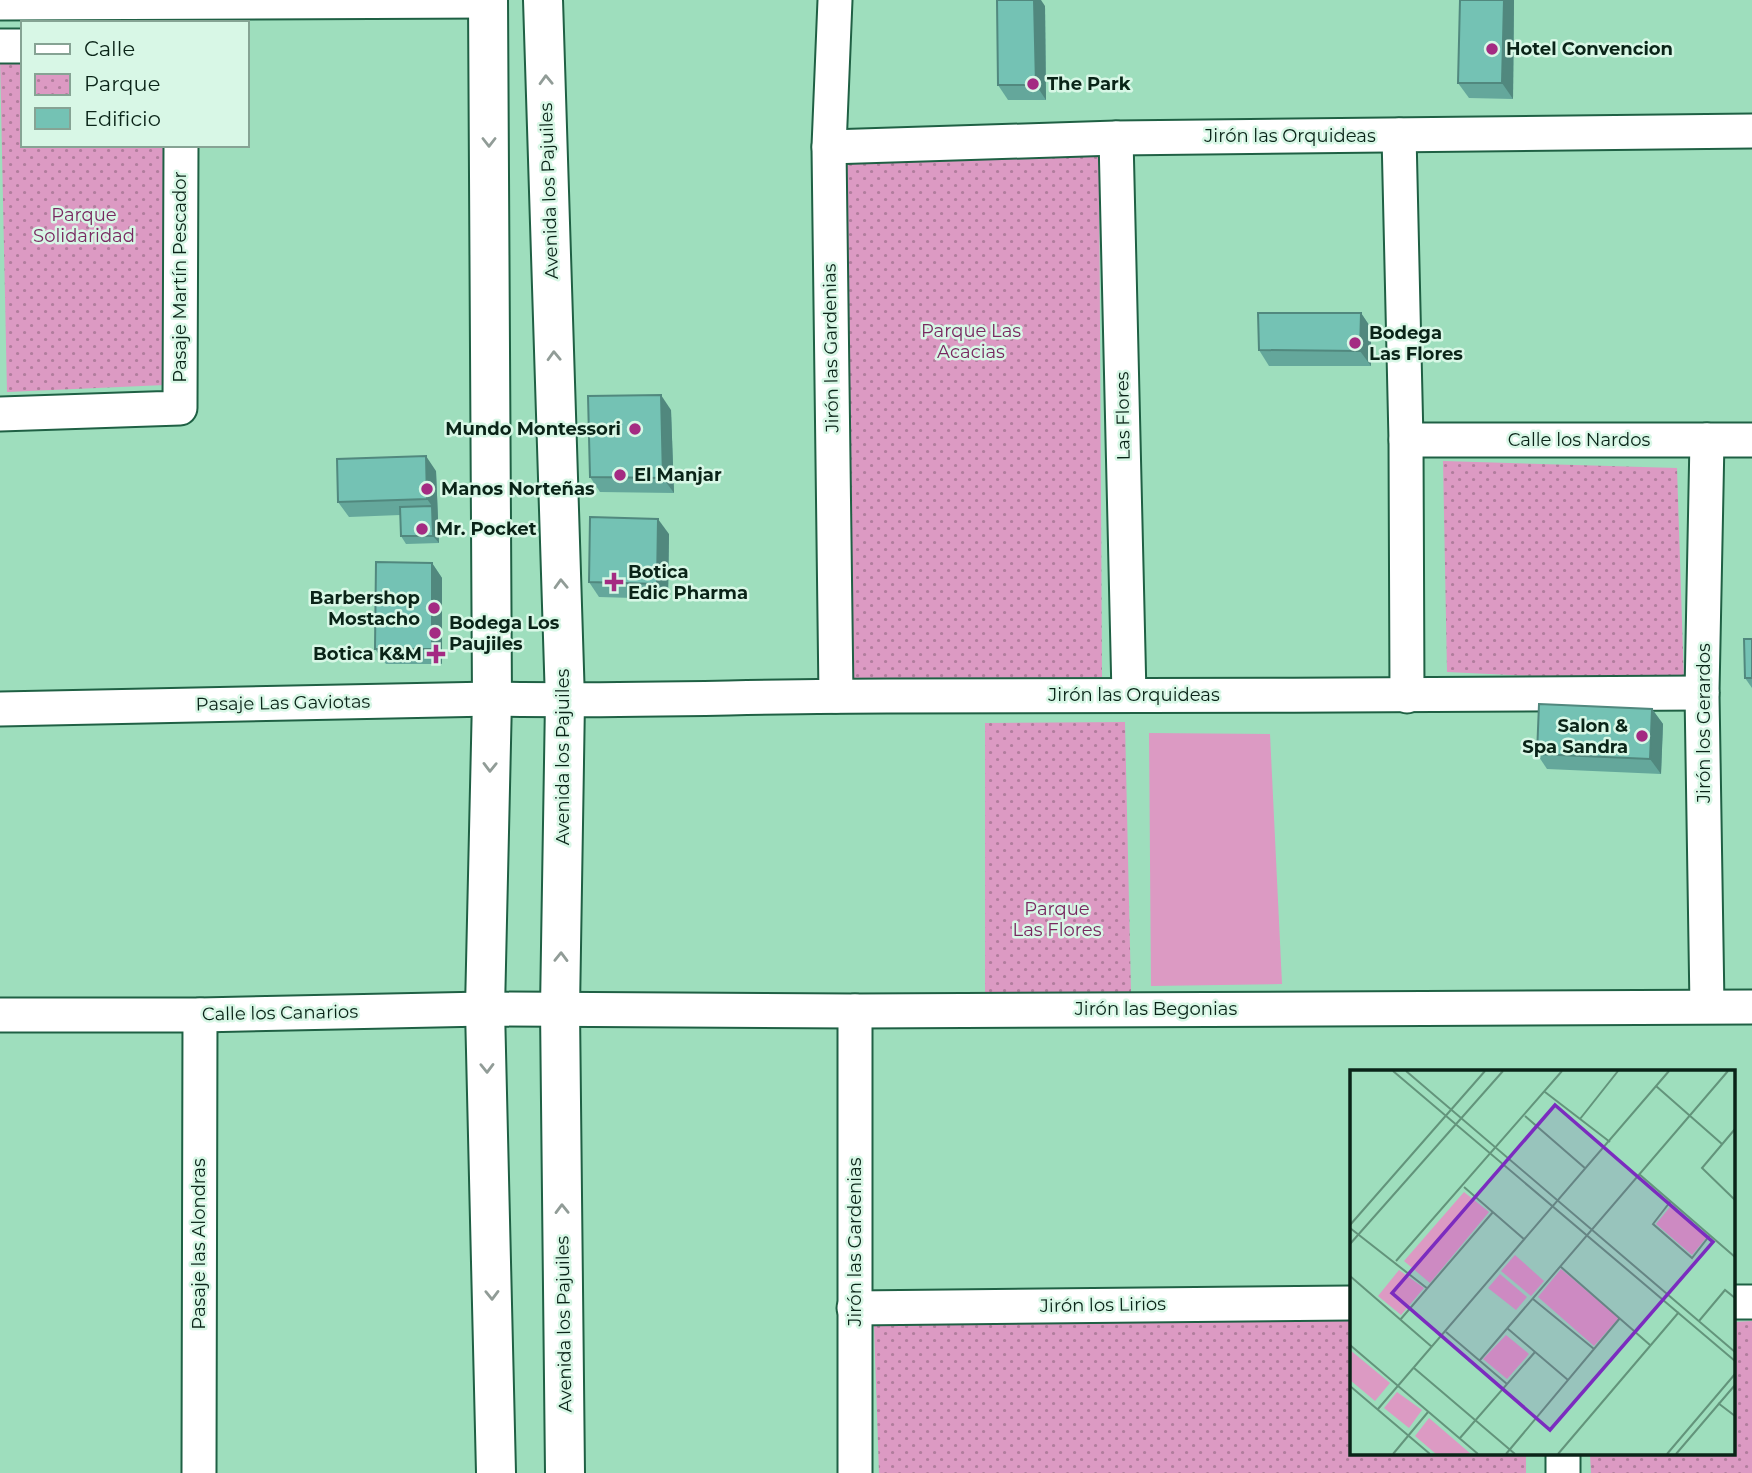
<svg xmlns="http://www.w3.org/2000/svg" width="1752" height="1473" font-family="Montserrat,sans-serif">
<defs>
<pattern id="park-dots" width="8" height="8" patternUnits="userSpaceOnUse" patternTransform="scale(1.75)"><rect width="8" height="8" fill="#dc9ac3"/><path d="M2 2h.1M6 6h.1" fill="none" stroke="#b17d9d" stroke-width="1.8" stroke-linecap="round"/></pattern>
</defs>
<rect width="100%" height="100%" fill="#9edebd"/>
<path fill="#dc9ac3" d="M1149,733L1270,734L1282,984L1151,986Z"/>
<g fill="url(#park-dots)">
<path d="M0,57H23V145H165V385L7,392Z"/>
<path d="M1099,151L1102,677L848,684L837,154Z"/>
<path d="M1443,461L1677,468L1684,683L1447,672Z"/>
<path d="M1125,722L1131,992L985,993V723Z"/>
<path d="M1351,1318V1454H1526V1473H879L874,1326Z"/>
<path d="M1752,1321V1473H1591L1590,1454H1733V1322Z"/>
</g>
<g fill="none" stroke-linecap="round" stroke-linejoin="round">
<defs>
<g id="street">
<path d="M835,0L829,147L836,696"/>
<path d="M0,3L488,1"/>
<path d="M0,46H23"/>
<path d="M1399,135L1406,440L1407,696"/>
<path d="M1116,138L1129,695"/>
<path d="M829,147L1116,138L1752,131"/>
<path d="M0,414L180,408L181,145"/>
<path d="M1406,440H1752"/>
<path d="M0,709L492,699C624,702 755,696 887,696C1159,695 1430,696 1702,693"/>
<path d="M1707,1006L1702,693L1707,440"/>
<path d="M0,1015H200L485,1009L855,1011L1752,1007"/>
<path d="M1733,1302H1752"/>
<path d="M854,1308L1351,1303"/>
<path d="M199,1473L200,1015"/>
<path d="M855,1473V1011"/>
<path d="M1563,1473V1454"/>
</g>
<g id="secondary">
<path d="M488,0L492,699L485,1009L496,1473"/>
<path d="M543,0L565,701L560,1009L565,1473"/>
</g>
</defs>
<use href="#street" stroke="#1f6044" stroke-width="37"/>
<use href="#secondary" stroke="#1f6044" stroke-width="42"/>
<use href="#street" stroke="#fff" stroke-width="33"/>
<use href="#secondary" stroke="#fff" stroke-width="38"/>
</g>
<g fill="#64a79b">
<path d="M1460,0H1514L1513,99L1469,98L1458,83Z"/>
<path d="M1045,6L1046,100H1008L998,85Z"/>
<path d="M1361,313L1371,328V366H1269L1259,350Z"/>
<path d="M671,410L674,493L600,492L590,477Z"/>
<path d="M436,471L439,543L406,544L401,536L400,515L349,517L338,502Z"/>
<path d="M669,534L668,599L599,597L589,582Z"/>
<path d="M432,563L442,578V664H386L375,649Z"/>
<path d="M1752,639V688L1745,678Z"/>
<path d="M1652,709L1663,724L1661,774L1547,769L1537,754Z"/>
</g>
<g fill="#51887e">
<path d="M1034,0H1041L1045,6L1046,100L1036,85Z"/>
<path d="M1504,0H1514L1513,99L1502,83Z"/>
<path d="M1361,313L1371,328V366L1360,351Z"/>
<path d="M661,395L671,410L674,493L663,478Z"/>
<path d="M426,456L436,471L439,543L433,536L432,506L427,499Z"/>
<path d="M658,519L669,534L668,599L657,584Z"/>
<path d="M432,563L442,578V664L432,649Z"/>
<path d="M1652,709L1663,724L1661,774L1650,759Z"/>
</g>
<g fill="#74c2b4" stroke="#51887e" stroke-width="2">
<path d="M997,0H1034L1036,85H998Z"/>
<path d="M1460,0H1504L1502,83H1458Z"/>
<path d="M1258,313H1361L1360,351L1259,350Z"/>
<path d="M661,395L663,478L590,477L588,396Z"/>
<path d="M426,456L427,499L338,502L337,459Z"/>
<path d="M432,506L433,536H401L400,507Z"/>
<path d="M590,517L658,519L657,584L589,582Z"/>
<path d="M376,562L432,563V649H375Z"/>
<path d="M1744,639H1752V678H1745Z"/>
<path d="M1539,704L1652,709L1650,759L1537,754Z"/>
</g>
<defs><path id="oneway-chevron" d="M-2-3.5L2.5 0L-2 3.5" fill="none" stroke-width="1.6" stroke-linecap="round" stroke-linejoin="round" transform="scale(1.75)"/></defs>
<g stroke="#919c97">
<use href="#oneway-chevron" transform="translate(546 80) rotate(-92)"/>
<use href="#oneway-chevron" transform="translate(489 142) rotate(90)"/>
<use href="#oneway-chevron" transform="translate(554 356) rotate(-92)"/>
<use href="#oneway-chevron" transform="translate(561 584) rotate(-92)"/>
<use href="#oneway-chevron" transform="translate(490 767) rotate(91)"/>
<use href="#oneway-chevron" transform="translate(561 957) rotate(-89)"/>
<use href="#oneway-chevron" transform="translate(487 1068) rotate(89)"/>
<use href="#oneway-chevron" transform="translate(562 1209) rotate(-91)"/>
<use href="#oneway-chevron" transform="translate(492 1295) rotate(89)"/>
</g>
<g fill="#a42b82" stroke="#d8f7e6" stroke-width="2.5">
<circle cx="1492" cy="49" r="7"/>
<circle cx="1033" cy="84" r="7"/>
<circle cx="1355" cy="343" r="7"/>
<circle cx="635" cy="429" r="7"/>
<circle cx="620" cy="475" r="7"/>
<circle cx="427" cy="489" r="7"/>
<circle cx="422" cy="529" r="7"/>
<path d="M610.5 571.5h7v7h7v7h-7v7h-7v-7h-7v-7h7z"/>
<circle cx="434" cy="608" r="7"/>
<circle cx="435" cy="633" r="7"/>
<path d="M432.5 643.5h7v7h7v7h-7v7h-7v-7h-7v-7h7z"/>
<circle cx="1642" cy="736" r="7"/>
</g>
<g text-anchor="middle" stroke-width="5" stroke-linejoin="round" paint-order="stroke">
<g font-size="18" font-weight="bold" fill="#0a2418" stroke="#d8f7e6" text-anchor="start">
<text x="1506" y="55">Hotel Convencion</text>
<text x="1047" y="90">The Park</text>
<text x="1369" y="339">Bodega<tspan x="1369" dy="21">Las Flores</tspan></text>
<text x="621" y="435" text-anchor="end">Mundo Montessori</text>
<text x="634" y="481">El Manjar</text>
<text x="441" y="495">Manos Norteñas</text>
<text x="436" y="535">Mr. Pocket</text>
<text x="628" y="578">Botica<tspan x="628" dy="21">Edic Pharma</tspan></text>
<text x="420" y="604" text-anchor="end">Barbershop<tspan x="420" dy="21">Mostacho</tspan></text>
<text x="449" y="629">Bodega Los<tspan x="449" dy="21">Paujiles</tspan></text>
<text x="422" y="660" text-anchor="end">Botica K&amp;M</text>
<text x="1628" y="732" text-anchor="end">Salon &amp;<tspan x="1628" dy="21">Spa Sandra</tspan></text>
</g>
<g font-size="18" fill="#0a2418" stroke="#d8f7e6">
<text x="1290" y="142">Jirón las Orquideas</text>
<text transform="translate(549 191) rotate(-92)" y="6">Avenida los Pajuiles</text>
<text transform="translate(180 277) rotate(-90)" y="6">Pasaje Martín Pescador</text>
<text transform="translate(831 348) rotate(-91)" y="6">Jirón las Gardenias</text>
<text transform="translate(1123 416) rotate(-91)" y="6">Las Flores</text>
<text x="1579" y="446">Calle los Nardos</text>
<text x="1134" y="701">Jirón las Orquideas</text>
<text transform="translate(283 703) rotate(-1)" y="6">Pasaje Las Gaviotas</text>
<text transform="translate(1704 723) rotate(-90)" y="6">Jirón los Gerardos</text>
<text transform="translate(563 757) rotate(-90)" y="6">Avenida los Pajuiles</text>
<text x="1156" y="1015">Jirón las Begonias</text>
<text transform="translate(280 1013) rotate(-1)" y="6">Calle los Canarios</text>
<text transform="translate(855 1242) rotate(-90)" y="6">Jirón las Gardenias</text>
<text transform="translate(199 1244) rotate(-90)" y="6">Pasaje las Alondras</text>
<text transform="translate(1103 1305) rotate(-1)" y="6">Jirón los Lirios</text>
<text transform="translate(564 1324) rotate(-91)" y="6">Avenida los Pajuiles</text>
</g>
<g font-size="18" fill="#782860" stroke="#d8f7e6">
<text x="84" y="221">Parque<tspan x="84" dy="21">Solidaridad</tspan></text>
<text x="971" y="337">Parque Las<tspan x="971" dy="21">Acacias</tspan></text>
<text x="1057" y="915">Parque<tspan x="1057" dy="21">Las Flores</tspan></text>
</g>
</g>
<g transform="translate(1350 1070)">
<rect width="385" height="385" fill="#9edebd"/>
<path d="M150,204L177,227L166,240L138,218Z" fill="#dc9ac3"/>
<path d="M114,122L139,142L80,213L54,191ZM320,137L357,167L342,185L306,154ZM165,185L194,211L181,226L151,201ZM211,199L269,248L244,276L188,227ZM49,200L74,218L51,245L28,226ZM156,265L179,284L157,309L133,289ZM0,280L40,313L25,331L0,310ZM47,322L72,340L59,358L34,338ZM79,348L121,384H86L65,366Z" fill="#dc9ac3"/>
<path fill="none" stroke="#63947b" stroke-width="2" d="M43,1L385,291M56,1L385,282M306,16L372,74M195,22L260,72M175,46L236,99M230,49L268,1M385,59L352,98L385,130M289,104L385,187M114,117L175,170M320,132L303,154L342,188L360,165M0,155L135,1M0,158L78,219M0,174L153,1M46,191L212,1M211,197L300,275M0,206L82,277M183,229L244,279M50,250L143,142M349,251L375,220L385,228M157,258L218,310M96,262L157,314M0,275L128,384M130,290L378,1M64,298L165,384M0,316L80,384M368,333L385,346M28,339L319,1M110,368L185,282M43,384L78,342M156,384L270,248M208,384L329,242M317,384L385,304M326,384L385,315"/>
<path fill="#7b2cbf" fill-opacity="0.15" stroke="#7b2cbf" stroke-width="3.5" d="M205,35L363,172L200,360L42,223Z"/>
<rect width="385" height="385" fill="none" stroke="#0a2418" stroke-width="3.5"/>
</g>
<rect x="21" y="21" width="228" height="126" fill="#d8f7e6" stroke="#86a394" stroke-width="2"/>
<rect x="35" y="44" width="35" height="10" fill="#ffffff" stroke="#86a394" stroke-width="2"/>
<text x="84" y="56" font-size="21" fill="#0a2418">Calle</text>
<rect x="35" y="74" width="35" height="21" fill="url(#park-dots)" stroke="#86a394" stroke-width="2"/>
<text x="84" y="91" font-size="21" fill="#0a2418">Parque</text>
<rect x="35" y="108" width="35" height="21" fill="#74c2b4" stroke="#86a394" stroke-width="2"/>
<text x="84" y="126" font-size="21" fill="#0a2418">Edificio</text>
</svg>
